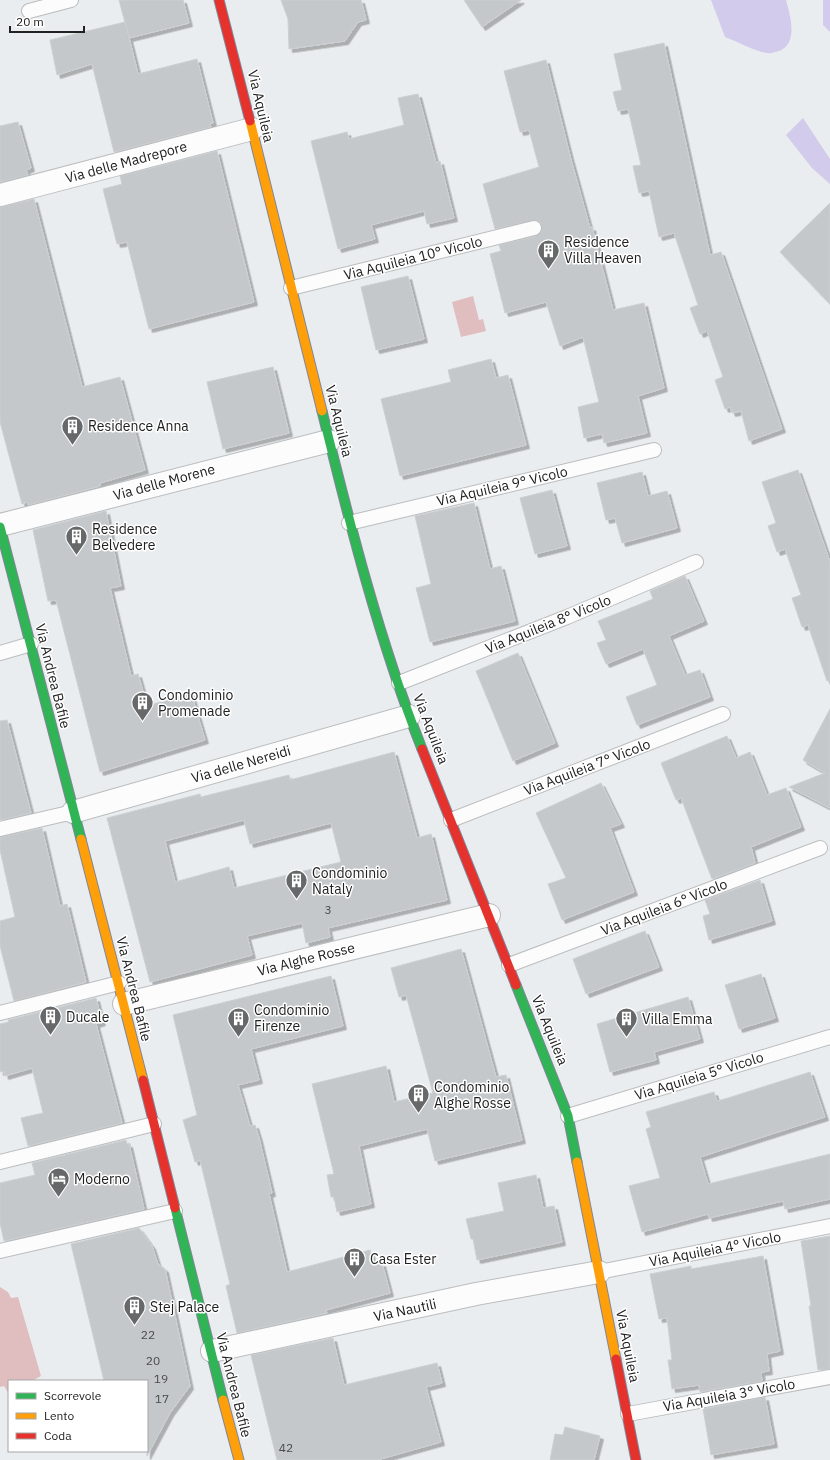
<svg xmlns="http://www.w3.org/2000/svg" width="830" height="1460" font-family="'IBM Plex Sans',sans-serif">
<defs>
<filter id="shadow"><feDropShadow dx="3.5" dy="3.5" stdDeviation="0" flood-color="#0004"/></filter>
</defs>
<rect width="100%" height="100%" fill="#eaedef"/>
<g fill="#d2cbeb">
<path d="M711,0H786C790,14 799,44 779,51C774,52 771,54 767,53C753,51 739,42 725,37Z"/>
<path d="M823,0H830V32L823,25Z"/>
<path d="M803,118L830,159V184L812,168L786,135Z"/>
</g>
<g fill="#e0bebf">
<path d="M473,296L479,320L483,319L486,331L461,337L452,302Z"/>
<path d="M0,1287L8,1292L11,1298L18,1297L41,1376L32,1381H9V1394L4,1386L0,1387Z"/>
</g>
<g fill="#c5c8ca" stroke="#cbd0d2" fill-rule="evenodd" filter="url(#shadow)">
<path d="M119,0H183L189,23L129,38Z"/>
<path d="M281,0H361L366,20L358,22L345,41L289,49L288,19Z"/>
<path d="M464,0H521L482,27Z"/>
<path d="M125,22L138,74L197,59L213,123L210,124L211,127L114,152L92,64L57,75L50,40Z"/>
<path d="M664,43L710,255L721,252L782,429L749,441L741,411L732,413L730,407L725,409L715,380L723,377L707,331L700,334L690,308L698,305L674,233L659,237L649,191L639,193L633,166L641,165L628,109L618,111L613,92L622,90L614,54Z"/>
<path d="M546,60L570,156L590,228L592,227L613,310L644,303L664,388L638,396L647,433L604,443L602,434L584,438L578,407L599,402L583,337L560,346L546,302L505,313L490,254L501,251L499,245L536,236L542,231L540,222L536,220L495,229L483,184L539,167L529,130L520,132L504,71Z"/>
<path d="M418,94L436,163L440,161L454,218L427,224L424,211L371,225L375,239L338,249L311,141L347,132L349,139L404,125L398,98Z"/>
<path d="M18,122L31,168L26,170L28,175L0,182V126Z"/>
<path d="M217,151L254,302L149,329L127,242L117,244L103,189L122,184L120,176Z"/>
<path d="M34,199L82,387L120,377L145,470L100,483V486L28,505L27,502L22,504L0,422V207Z"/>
<path d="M830,203V304L780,252Z"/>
<path d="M408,276L424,339L376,350L361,287Z"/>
<path d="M491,359L496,378L508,375L526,445L400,476L381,399L451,382L448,370Z"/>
<path d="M273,367L289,433L223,449L207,382Z"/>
<path d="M798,470L830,562V680L827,681L808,625L802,627L792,598L801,595L785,549L777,552L768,526L776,523L762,482Z"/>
<path d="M642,472L648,496L667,491L677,528L622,543L615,518L606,520L597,483Z"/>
<path d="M552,490L567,546L535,554L520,498Z"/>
<path d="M474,503L490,569L501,566L515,621L430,642L416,588L431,584L415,516Z"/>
<path d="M106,511L121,586L110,588L131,676L138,674L147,706L191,693L205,740L100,772L56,600L48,601L33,530Z"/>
<path d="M685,576L704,621L669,636L685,675L700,670L710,697L637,725L626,697L657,685L643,649L606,664L597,643L606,640L598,621L653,599L650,591Z"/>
<path d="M518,653L555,743L513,761L476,671Z"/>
<path d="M830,709V808L789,787L825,773L803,760Z"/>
<path d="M7,720L31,813L0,820V721Z"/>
<path d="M727,736L736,758L750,752L767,795L786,788L801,827L751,847L755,863L712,879L681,798L676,800L661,763Z"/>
<path d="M394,752L417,838L431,834L447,900L328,928L330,937L306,943L302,923L247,936L252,955L150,982L107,818L200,794L201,797L289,775L290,780ZM244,820L250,844L331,823L341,862L234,888L229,867L175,882L165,841Z"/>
<path d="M601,783L621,824L610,828L634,892L562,920L548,884L566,878L536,813Z"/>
<path d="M42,828L60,906L67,904L86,982L14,1001L0,946V921L15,917L0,850V837Z"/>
<path d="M760,880L772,921L709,940L703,916L710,914L705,900Z"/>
<path d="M645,931L659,967L586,994L573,959Z"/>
<path d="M461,949L496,1077L506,1075L522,1140L435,1161L427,1129L359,1146L371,1204L337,1212L334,1197H331L327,1175L334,1174L312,1084L386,1066L394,1102L433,1093L406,995L399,997L391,968Z"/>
<path d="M761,974L775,1018L739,1029L725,985Z"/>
<path d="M331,976L343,1026L251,1049L259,1080L238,1085L250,1126L255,1125L259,1138L272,1193L269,1194L287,1272L370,1250L374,1265L382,1263L390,1293L326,1310L327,1313L237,1333L226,1286L230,1284L200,1160L195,1162L183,1120L197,1115L173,1015Z"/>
<path d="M688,997L700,1039L654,1052L656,1060L610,1072L597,1024Z"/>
<path d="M96,998L102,1022L96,1024L122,1123L28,1146L21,1118L43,1113L32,1068L5,1076L4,1071L0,1072V1024L9,1022L8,1020Z"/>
<path d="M810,1072L825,1117L700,1157L708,1184L830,1154V1199L785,1209L783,1201L709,1218L708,1214L642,1232L629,1186L660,1178L646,1129L651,1127L646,1112L714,1092L717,1101L728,1098Z"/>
<path d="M126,1140L127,1144H129L144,1209L4,1241L0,1223V1183L35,1175L32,1163Z"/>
<path d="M536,1175L543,1208L554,1206L562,1242L477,1260L473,1239H471L466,1219L504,1211L498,1183Z"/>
<path d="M139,1228L152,1246L158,1264L165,1269L190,1386L170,1413L147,1456V1381H104L71,1244Z"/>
<path d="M830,1236V1369L818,1370L809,1306H811L801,1241Z"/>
<path d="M763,1256L780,1351L767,1354L769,1371L761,1372L762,1381L700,1392L699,1385L672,1389L668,1360H672L667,1318L659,1319L650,1274L691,1266V1269Z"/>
<path d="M333,1338L344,1385L437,1363L442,1383L426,1387L441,1442L377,1460H277L251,1355Z"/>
<path d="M765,1397L774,1444L711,1455L703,1409Z"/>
<path d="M565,1427L600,1436L594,1460H550L555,1434L563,1435Z"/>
</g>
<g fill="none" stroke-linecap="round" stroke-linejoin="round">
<defs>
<g id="lane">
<path d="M29,11L71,0"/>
<path d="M291,288L534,228"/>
<path d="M349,523L654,450"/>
<path d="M0,653L31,644"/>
<path d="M399,683L567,617L696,562"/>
<path d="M451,820L723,714"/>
<path d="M0,829L73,812"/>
<path d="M509,965L820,848"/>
<path d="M0,1013L119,983"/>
<path d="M568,1116L830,1037"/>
<path d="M0,1162L154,1124"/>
<path d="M0,1251L175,1211"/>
<path d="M599,1272L830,1226"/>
<path d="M628,1414L830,1377"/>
</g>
<g id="street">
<path d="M0,195L252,129"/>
<path d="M0,525L329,441"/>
<path d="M73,812L409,716"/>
<path d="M124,1004L489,915"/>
<path d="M212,1351L476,1294L599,1272"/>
</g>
<g id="fast">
<path d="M322,411C350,525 379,640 422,749"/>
<path d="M0,527L81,839"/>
<path d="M516,985L568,1116L577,1162"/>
<path d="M175,1208L223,1400"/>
</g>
<g id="slow">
<path d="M250,121L322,411"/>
<path d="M81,839L143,1080"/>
<path d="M577,1162L616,1359"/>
<path d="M223,1400L239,1460"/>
</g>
<g id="jam">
<path d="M219,0L250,121"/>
<path d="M422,749L516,985"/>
<path d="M143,1080L175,1208"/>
<path d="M616,1359L636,1460"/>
</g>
</defs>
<use href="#lane" stroke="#bbbdbe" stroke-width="16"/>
<use href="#street" stroke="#bbbdbe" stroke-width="24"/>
<use href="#fast" stroke="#828699" stroke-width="11"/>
<use href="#slow" stroke="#828699" stroke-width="11"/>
<use href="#jam" stroke="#828699" stroke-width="11"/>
<use href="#lane" stroke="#fcfcfd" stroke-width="14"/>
<use href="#street" stroke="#fcfcfd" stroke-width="22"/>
<use href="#fast" stroke="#30b455" stroke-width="9"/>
<use href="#slow" stroke="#ff9f0a" stroke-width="9"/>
<use href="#jam" stroke="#e5322d" stroke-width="9"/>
</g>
<defs>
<symbol id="building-pin" viewBox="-11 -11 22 30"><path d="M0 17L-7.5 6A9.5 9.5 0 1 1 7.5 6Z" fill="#676869" stroke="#fff"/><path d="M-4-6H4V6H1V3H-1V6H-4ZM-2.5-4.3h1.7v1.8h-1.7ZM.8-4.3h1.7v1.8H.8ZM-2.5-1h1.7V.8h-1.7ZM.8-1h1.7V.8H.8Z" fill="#fff"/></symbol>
<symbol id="hotel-pin" viewBox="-11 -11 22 30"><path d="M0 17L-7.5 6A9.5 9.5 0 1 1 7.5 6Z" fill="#676869" stroke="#fff"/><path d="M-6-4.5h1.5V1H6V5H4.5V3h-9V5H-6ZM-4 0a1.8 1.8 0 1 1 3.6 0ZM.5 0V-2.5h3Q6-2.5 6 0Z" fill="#fff"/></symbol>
</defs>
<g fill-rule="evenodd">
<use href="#building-pin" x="536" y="238" width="25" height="34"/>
<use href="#building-pin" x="60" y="414" width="25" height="34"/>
<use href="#building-pin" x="64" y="524" width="25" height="34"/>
<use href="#building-pin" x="130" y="690" width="25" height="34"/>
<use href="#building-pin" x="284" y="868" width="25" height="34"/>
<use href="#building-pin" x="38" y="1004" width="25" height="34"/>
<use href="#building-pin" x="226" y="1006" width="25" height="34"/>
<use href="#building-pin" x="614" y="1006" width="25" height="34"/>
<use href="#building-pin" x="406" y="1082" width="25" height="34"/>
<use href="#hotel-pin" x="46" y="1166" width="25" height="34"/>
<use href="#building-pin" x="342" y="1246" width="25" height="34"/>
<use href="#building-pin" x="122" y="1294" width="25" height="34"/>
</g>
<g text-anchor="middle" stroke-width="3" stroke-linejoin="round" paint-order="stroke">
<g font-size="12" fill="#4a4b4b">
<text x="328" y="914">3</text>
<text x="148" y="1339">22</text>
<text x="153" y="1365">20</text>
<text x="161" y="1383">19</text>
<text x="162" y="1403">17</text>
<text x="286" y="1452">42</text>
</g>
<g font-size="14" fill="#212121" stroke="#fff">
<text transform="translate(261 106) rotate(77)" y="5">Via Aquileia</text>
<text transform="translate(126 162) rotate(-15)" y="5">Via delle Madrepore</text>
<text transform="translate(413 258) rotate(-14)" y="5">Via Aquileia 10° Vicolo</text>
<text transform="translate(339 421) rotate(76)" y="5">Via Aquileia</text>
<text transform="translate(164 482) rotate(-15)" y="5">Via delle Morene</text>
<text transform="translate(502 486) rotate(-13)" y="5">Via Aquileia 9° Vicolo</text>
<text transform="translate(548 624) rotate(-22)" y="5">Via Aquileia 8° Vicolo</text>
<text transform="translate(53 676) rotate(76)" y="5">Via Andrea Bafile</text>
<text transform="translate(431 729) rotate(69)" y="5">Via Aquileia</text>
<text transform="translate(241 764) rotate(-16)" y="5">Via delle Nereidi</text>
<text transform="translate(587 767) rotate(-21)" y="5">Via Aquileia 7° Vicolo</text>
<text transform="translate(664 907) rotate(-21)" y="5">Via Aquileia 6° Vicolo</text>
<text transform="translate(306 959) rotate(-14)" y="5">Via Alghe Rosse</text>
<text transform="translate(134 989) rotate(76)" y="5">Via Andrea Bafile</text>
<text transform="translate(550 1030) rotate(68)" y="5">Via Aquileia</text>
<text transform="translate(699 1076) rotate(-17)" y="5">Via Aquileia 5° Vicolo</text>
<text transform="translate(715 1249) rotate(-11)" y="5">Via Aquileia 4° Vicolo</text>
<text transform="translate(405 1310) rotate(-12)" y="5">Via Nautili</text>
<text transform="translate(628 1346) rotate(79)" y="5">Via Aquileia</text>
<text transform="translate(234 1385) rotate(76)" y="5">Via Andrea Bafile</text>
<text transform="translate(729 1395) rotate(-10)" y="5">Via Aquileia 3° Vicolo</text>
</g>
<g font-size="14" fill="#212121" stroke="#fff" text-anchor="start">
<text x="564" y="247">Residence<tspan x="564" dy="16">Villa Heaven</tspan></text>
<text x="88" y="431">Residence Anna</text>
<text x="92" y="534">Residence<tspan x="92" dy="16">Belvedere</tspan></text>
<text x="158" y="700">Condominio<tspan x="158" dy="16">Promenade</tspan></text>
<text x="312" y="878">Condominio<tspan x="312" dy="16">Nataly</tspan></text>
<text x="254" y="1015">Condominio<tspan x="254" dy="16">Firenze</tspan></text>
<text x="66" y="1022">Ducale</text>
<text x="642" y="1024">Villa Emma</text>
<text x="434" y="1092">Condominio<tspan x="434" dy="16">Alghe Rosse</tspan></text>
<text x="74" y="1184">Moderno</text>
<text x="370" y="1264">Casa Ester</text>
<text x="150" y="1312">Stej Palace</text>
</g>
</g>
<rect x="8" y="1380" width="140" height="72" fill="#ffffff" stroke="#a6a6a6"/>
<rect x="16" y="1393" width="20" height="6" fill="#30b455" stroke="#a6a6a6"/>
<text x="44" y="1400" font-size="12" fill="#212121">Scorrevole</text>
<rect x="16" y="1413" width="20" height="6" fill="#ff9f0a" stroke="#a6a6a6"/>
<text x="44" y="1420" font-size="12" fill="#212121">Lento</text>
<rect x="16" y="1433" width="20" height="6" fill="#e5322d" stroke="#a6a6a6"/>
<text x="44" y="1440" font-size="12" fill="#212121">Coda</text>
<path d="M10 26v6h74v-6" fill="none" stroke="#212121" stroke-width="2"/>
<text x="16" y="26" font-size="12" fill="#212121" stroke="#ffffff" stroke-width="3" paint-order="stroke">20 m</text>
</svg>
